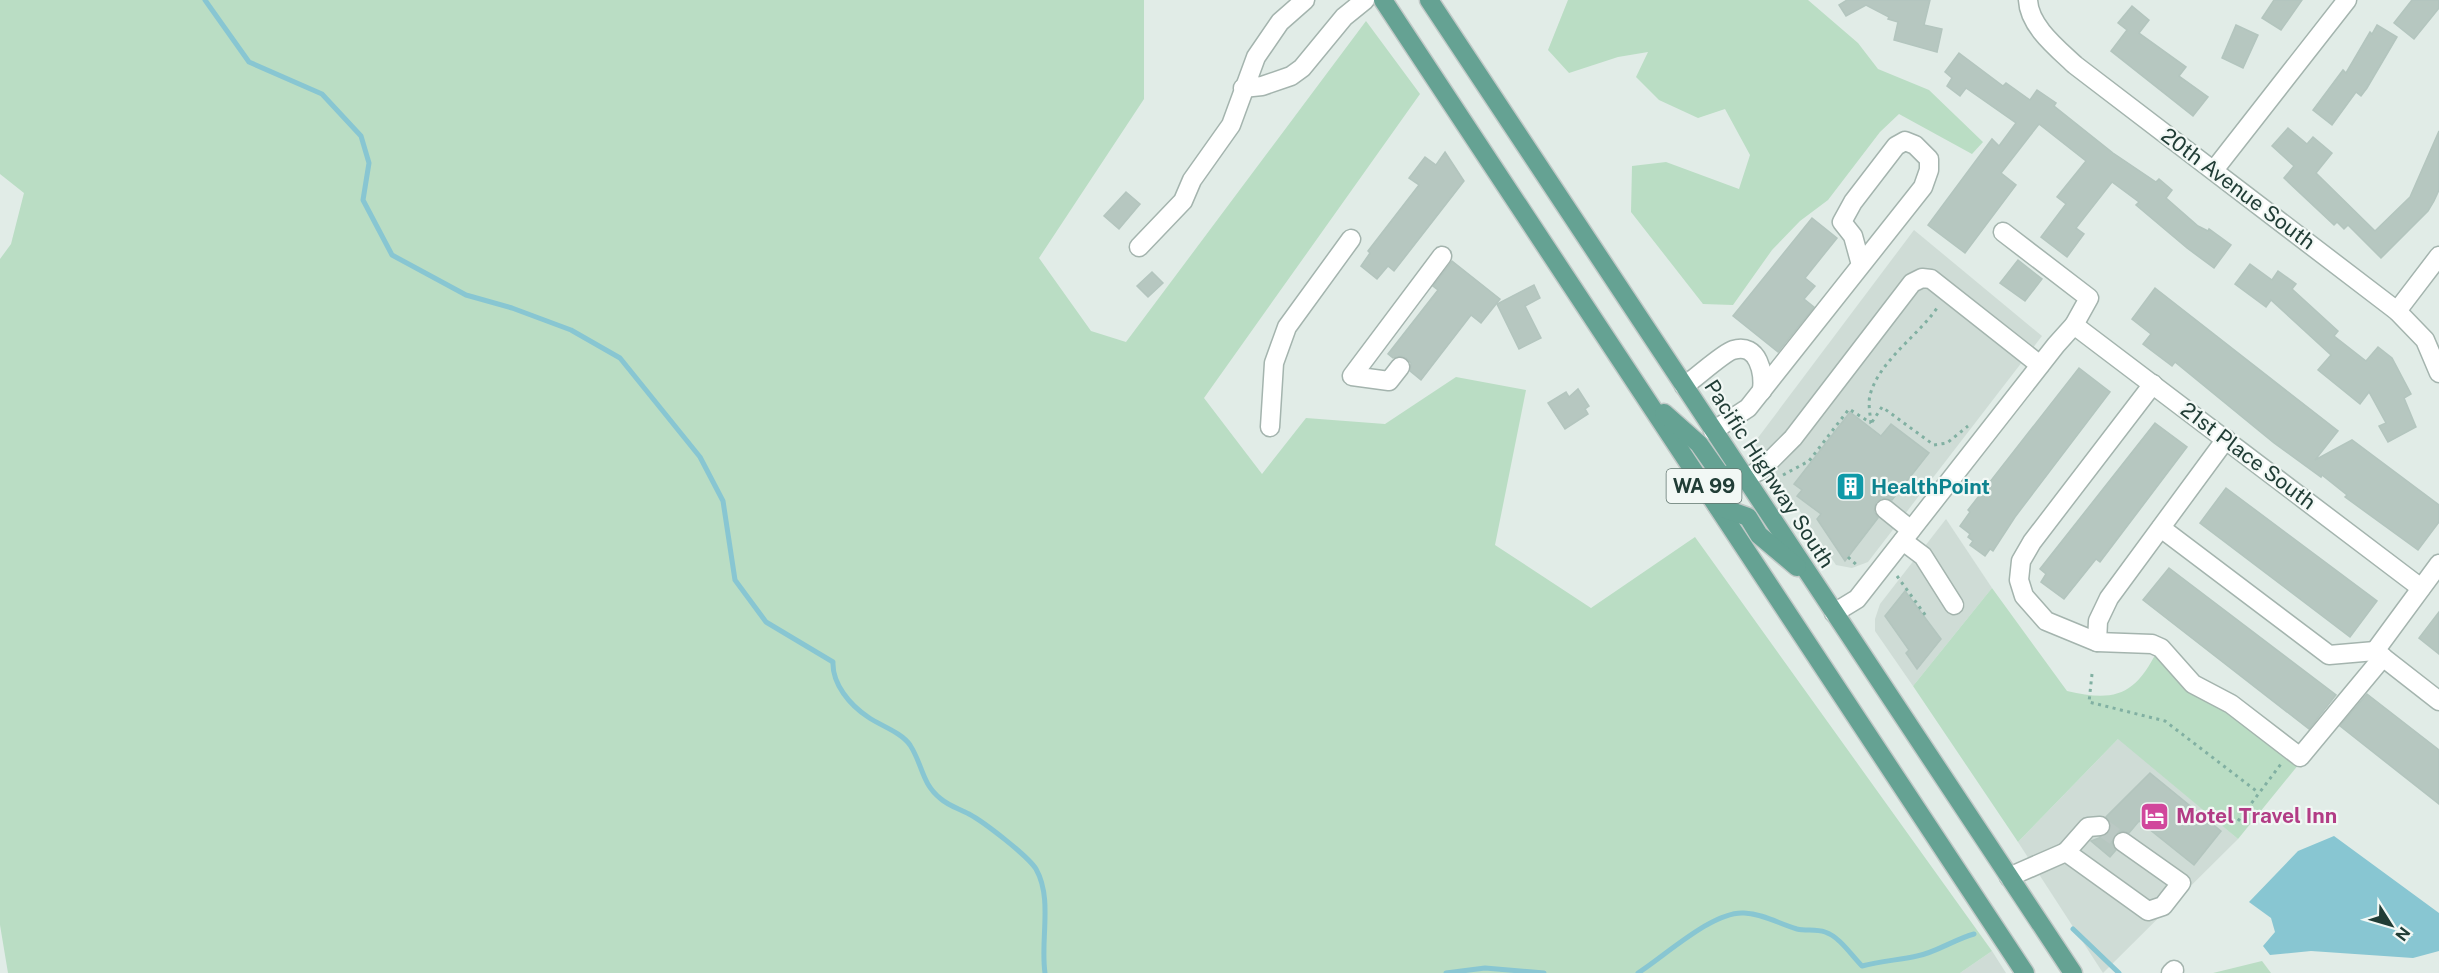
<svg xmlns="http://www.w3.org/2000/svg" width="2439" height="973" font-family="'Public Sans',sans-serif">
<rect width="100%" height="100%" fill="#e1ece7"/>
<g fill="#cfdcd6">
<path d="M1914,230L2042,336L1868,562L1852,568L1836,565L1754,443Z"/>
<path d="M1946,519L1992,588L1913,686L1875,631V619L1880,604Z"/>
<path d="M2119,738L2238,839L2103,973L2018,842Z"/>
<path d="M1992,951L2006,973H1960Z"/>
</g>
<g fill="#baddc4">
<path d="M0,0H1144V99L1039,258L1091,331L1126,342L1366,21L1420,94L1204,398L1262,474L1306,418L1385,424L1456,377L1526,390L1495,545L1591,608L1695,537L1992,951L1960,973H8L0,925V259L11,244L24,193L0,174Z"/>
<path d="M1568,0H1808L1858,43L1878,69L1929,90L1983,142L1972,154L1899,114L1880,132L1828,200L1800,221L1772,250L1733,305L1703,304L1631,212L1632,166L1666,162L1739,189L1750,155L1725,109L1698,118L1659,100L1636,77L1648,52L1618,57L1569,73L1548,50Z"/>
<path d="M1992,588L2067,691C2114,702 2135,696 2157,651L2299,764L2238,839L2118,739L2018,842L1913,686Z"/>
<path d="M2262,961L2271,973H2213Z"/>
</g>
<path fill="#88c6d2" d="M2334,836L2439,913V951L2413,958L2311,951L2270,955L2263,946L2275,932L2271,918L2249,902L2298,851Z"/>
<g fill="none" stroke-linecap="round" stroke-linejoin="round">
<g stroke="#88c6d2" stroke-width="5">
<path d="M205,0L249,62L322,94L361,136L369,163L363,200L392,255L466,295L512,308L571,330L620,358L700,457L723,501L735,580L766,622L833,662C832,684 850,705 868,717C881,726 901,732 910,745C923,765 921,783 941,799C949,806 960,809 969,814C984,822 1028,856 1036,869C1053,899 1040,940 1045,973"/>
<path d="M2073,929L2119,973"/>
<path d="M1446,973L1485,968L1544,973"/>
<path d="M1638,973C1666,955 1713,911 1744,913C1764,914 1779,924 1797,929C1806,931 1816,929 1825,932C1840,937 1851,955 1862,966C1881,961 1899,960 1917,956C1935,953 1955,939 1974,934"/>
</g>
</g>
<g fill="#b6c7c0" stroke="#b3c5be" stroke-width="1.5">
<path d="M1847,0H1930L1924,25L1942,29L1937,52L1894,40L1898,22L1888,19L1889,17L1866,5L1846,16L1839,5Z"/>
<path d="M2274,0H2302L2281,30L2262,18Z"/>
<path d="M2412,0H2439V8L2414,39L2394,23Z"/>
<path d="M2132,6L2149,20L2139,33L2186,67L2179,76L2208,97L2193,116L2111,51L2127,30L2118,23Z"/>
<path d="M2236,25L2258,35L2243,68L2222,58Z"/>
<path d="M2377,25L2397,37L2367,88L2361,96L2356,92L2332,125L2313,110L2343,70L2346,73L2370,32L2372,34Z"/>
<path d="M1959,53L2003,86L2006,83L2030,100L2037,90L2056,103L2054,106L2113,153L2156,182L2159,179L2172,190L2166,198L2198,226L2208,231L2209,229L2231,245L2214,268L2187,248L2136,205L2139,202L2112,182L2076,228L2084,234L2067,257L2041,237L2066,204L2057,197L2086,161L2039,124L2001,173L2016,185L1965,253L1928,225L1992,139L1999,146L2016,123L1966,88L1960,96L1947,86L1952,78L1945,72Z"/>
<path d="M2288,128L2307,144L2313,137L2332,153L2316,173L2375,231L2410,197L2439,131V190L2434,201L2428,211L2381,258L2348,225L2344,229L2337,222L2334,225L2284,178L2294,166L2272,146Z"/>
<path d="M1445,152L1464,181L1394,271L1388,266L1377,279L1361,266L1370,253L1368,251L1419,185L1409,178L1425,157L1436,165Z"/>
<path d="M1126,192L1140,204L1119,229L1104,216Z"/>
<path d="M1812,218L1837,238L1805,278L1815,286L1804,299L1814,307L1778,352L1733,316Z"/>
<path d="M2018,260L2042,279L2025,301L2000,283Z"/>
<path d="M1452,261L1500,299L1481,323L1471,315L1421,380L1410,371L1411,363L1406,358L1401,356L1393,358L1388,354L1438,290L1433,286Z"/>
<path d="M2250,264L2272,280L2278,271L2296,284L2292,289L2338,331L2334,336L2366,361L2378,347L2392,358L2411,394L2404,398L2416,427L2388,442L2379,426L2386,423L2369,392L2360,404L2318,370L2331,355L2271,300L2266,307L2235,284Z"/>
<path d="M1152,272L1163,283L1148,297L1137,286Z"/>
<path d="M1534,285L1540,298L1525,306L1541,338L1519,349L1497,304Z"/>
<path d="M2155,288L2338,431L2315,460L2352,440L2439,505V522L2418,550L2345,497L2347,495L2322,475L2321,477L2274,443L2175,362L2172,366L2143,344L2151,334L2132,319Z"/>
<path d="M2079,368L2110,392L2015,517L1993,551L1990,549L1985,556L1970,545L1973,541L1968,537L1970,534L1960,526L1970,512L1968,510Z"/>
<path d="M1578,389L1589,406L1585,409L1588,414L1565,429L1548,403L1566,392L1569,397Z"/>
<path d="M1850,412L1881,436L1891,424L1929,453L1892,500L1882,498L1876,502L1874,512L1878,518L1845,561L1817,519L1821,514L1797,496L1802,490L1794,484Z"/>
<path d="M2155,423L2187,447L2100,562L2096,559L2064,599L2041,582L2046,574L2040,569Z"/>
<path d="M2226,488L2377,601L2350,637L2200,523Z"/>
<path d="M2169,568L2336,695L2309,729L2143,600Z"/>
<path d="M1905,591L1941,639L1917,669L1906,653L1909,650L1885,616Z"/>
<path d="M2439,612V654L2419,638Z"/>
<path d="M2367,694L2439,750V804L2340,726Z"/>
<path d="M2150,773L2221,831L2194,865L2139,821L2129,833L2123,831L2114,835L2112,842L2116,850L2110,857L2091,841L2107,835L2111,826L2106,817Z"/>
</g>
<g fill="none" stroke-linecap="round" stroke-linejoin="round">
<path stroke="#bbc9c4" stroke-width="18" stroke-dasharray="18 9" stroke-linecap="butt" d="M2100,826L2123,842"/>
<defs>
<g id="minor">
<path d="M2028,0C2029,26 2057,48 2075,65L2397,311L2425,340L2439,373"/>
<path d="M1243,88L1262,86L1291,76L1302,68L1344,17L1365,0"/>
<path d="M2214,170L2347,0"/>
<path d="M1139,247L1183,201L1192,180L1231,125L1256,57L1280,22L1305,0"/>
<path d="M2397,311L2439,256"/>
<path d="M2074,325L2421,588"/>
<path d="M1400,367L1389,381L1352,376L1442,256"/>
<path d="M2153,384L2032,542L2021,561L2019,580L2024,596L2046,621L2097,642L2152,644L2161,648L2193,684L2231,704L2300,757L2383,657"/>
<path d="M1684,386C1696,378 1723,353 1733,350C1759,342 1764,374 1762,391"/>
<path d="M1270,427L1274,363L1287,327L1351,239"/>
<path d="M1713,431L1748,408L1923,187L1929,170V159L1915,145L1905,141L1896,146L1853,202L1842,222L1853,236L1861,265"/>
<path d="M1745,478L1761,470L1793,438L1912,283L1922,278L1931,279L2040,365"/>
<path d="M1885,509L1911,530"/>
<path d="M2161,528L2329,655L2375,651"/>
<path d="M1903,541L1923,556L1954,605"/>
<path d="M1834,613L1857,599L2056,345L2074,325L2089,298L2003,232"/>
<path d="M2097,642L2098,621L2109,598L2226,439"/>
<path d="M2375,651L2439,564"/>
<path d="M2375,651L2439,701"/>
<path d="M2066,852L2088,827L2100,826"/>
<path d="M2009,877L2066,852L2148,911L2163,906L2181,883L2123,842"/>
<path d="M2171,973L2174,970"/>
</g>
<g id="major">
<path d="M1383,0L2025,973"/>
<path d="M1429,0L2073,973"/>
<path d="M1664,413L1699,444L1720,474L1745,478"/>
<path d="M1717,506L1748,517L1759,535L1797,567"/>
</g>
</defs>
<use href="#minor" stroke="#a4b4ae" stroke-width="21"/>
<use href="#major" stroke="#c1c9c7" stroke-width="21"/>
<g stroke="#81b0a2" stroke-width="3" stroke-dasharray="3 4.5" stroke-linecap="butt">
<path d="M1872,422L1882,407L1934,445L1947,443L1968,426"/>
<path d="M1871,423C1870,414 1868,403 1870,395C1880,359 1920,335 1939,305"/>
<path d="M1783,475L1809,461L1849,409L1871,423"/>
<path d="M1848,557L1859,567"/>
<path d="M1897,576L1926,616"/>
<path d="M2092,674L2089,702L2165,721L2259,793"/>
<path d="M2238,821L2281,764"/>
</g>
<use href="#minor" stroke="#fff" stroke-width="18"/>
<use href="#major" stroke="#65a293" stroke-width="18"/>
</g>
<defs>
<symbol id="building-square" viewBox="-11 -11 22 22"><rect x="-9" y="-9" width="18" height="18" rx="4" fill="#0f9aa8" stroke="#f2f8f5"/><path d="M-4-6H4V6H1V3H-1V6H-4ZM-2.5-4.3h1.7v1.8h-1.7ZM.8-4.3h1.7v1.8H.8ZM-2.5-1h1.7V.8h-1.7ZM.8-1h1.7V.8H.8Z" fill="#fff"/></symbol>
<symbol id="hotel-square" viewBox="-11 -11 22 22"><rect x="-9" y="-9" width="18" height="18" rx="4" fill="#d1479c" stroke="#f2f8f5"/><path d="M-6-4.5h1.5V1H6V5H4.5V3h-9V5H-6ZM-4 0a1.8 1.8 0 1 1 3.6 0ZM.5 0V-2.5h3Q6-2.5 6 0Z" fill="#fff"/></symbol>
</defs>
<g fill-rule="evenodd">
<use href="#building-square" x="1834" y="470" width="33" height="33"/>
<use href="#hotel-square" x="2138" y="800" width="33" height="33"/>
</g>
<g text-anchor="middle" stroke-width="4.5" stroke-linejoin="round" paint-order="stroke">
<rect fill="#f2f8f5" stroke="#60756f" stroke-width="1.5" x="1666.5" y="469" width="75" height="34" rx="4.5"/>
<g font-size="20" font-weight="bold" fill="#213d36">
<text x="1704" y="493">WA 99</text>
</g>
<g font-size="21" fill="#213d36" stroke="#f2f8f5">
<text transform="translate(2238 189) rotate(37)" y="7">20th Avenue South</text>
<text transform="translate(2248 456) rotate(37)" y="7">21st Place South</text>
<text transform="translate(1769 474) rotate(57)" y="7">Pacific Highway South</text>
</g>
<g font-size="21" font-weight="bold" fill="#0d838f" stroke="#f2f8f5" text-anchor="start">
<text x="1871" y="494">HealthPoint</text>
</g>
<g font-size="21" font-weight="bold" fill="#b23c85" stroke="#f2f8f5" text-anchor="start">
<text x="2176" y="823">Motel Travel Inn</text>
</g>
</g>
<g transform="translate(2391 925) rotate(127)" stroke="#f2f8f5" stroke-width="4.5" paint-order="stroke">
<path d="M0-4.5L10 22L0 15L-10 22Z" fill="#213d36"/>
<text y="-9" font-size="16" font-weight="bold" text-anchor="middle" fill="#213d36">N</text>
</g>
</svg>
